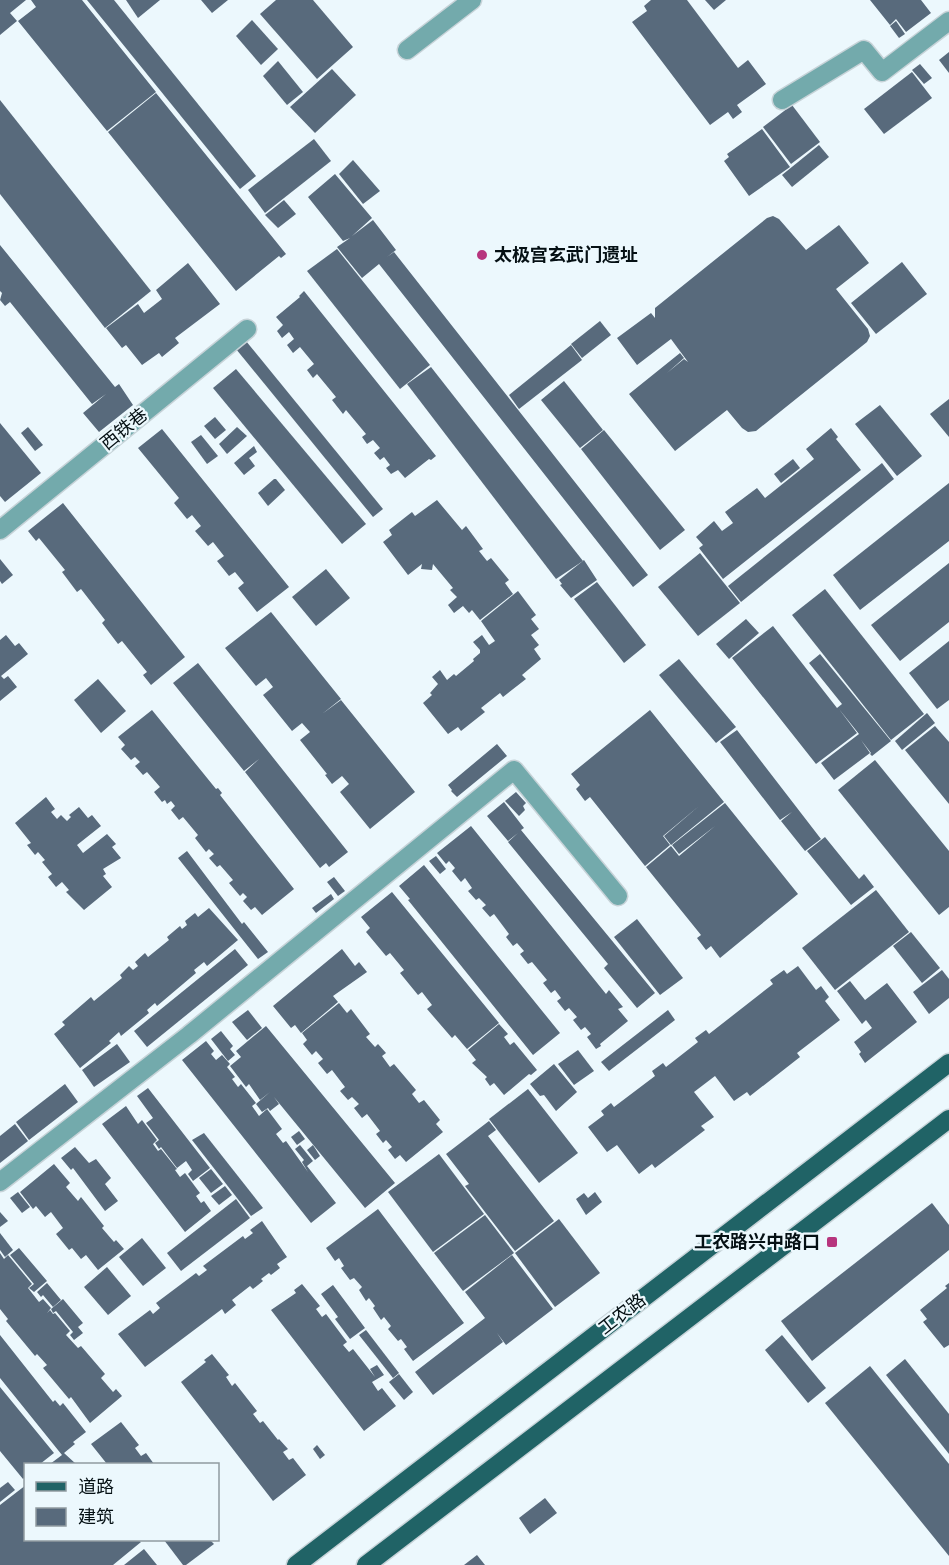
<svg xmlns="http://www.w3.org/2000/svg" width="949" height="1565" font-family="'Nunito Sans','Noto Sans SC',sans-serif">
<rect width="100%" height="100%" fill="#ecf8fd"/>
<g fill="#586a7c">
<path d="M0,0H26L10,13L17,21L0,35Z"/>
<path d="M31,0H82L156,92L107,131L18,21L36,7Z"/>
<path d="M87,0H114L256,176L240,189Z"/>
<path d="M126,0H160L138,18Z"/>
<path d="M201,0H228L212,13Z"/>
<path d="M276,0H313L353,47L317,79L260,14Z"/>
<path d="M651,0H687L738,68L748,60L766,84L737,105L742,112L733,119L728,112L710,125L632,22L647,11L644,6Z"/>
<path d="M705,0H726L714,10Z"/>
<path d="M870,0H921L931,13L906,32L896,19L890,25Z"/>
<path d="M252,20L278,49L261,65L236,36Z"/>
<path d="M896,21L905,34L899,38L890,26Z"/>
<path d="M949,52V73L939,60Z"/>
<path d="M278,61L303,92L287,105L263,76Z"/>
<path d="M920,64L932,78L924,84L912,70Z"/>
<path d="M332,69L356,95L315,133L290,107Z"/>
<path d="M912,72L932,98L884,134L864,109Z"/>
<path d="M156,93L286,254L281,258L279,256L236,291L108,132Z"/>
<path d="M0,100L151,291L105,328L0,194Z"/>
<path d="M792,105L820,142L791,164L763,127Z"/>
<path d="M762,129L790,167L749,196L724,161L729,157L727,154Z"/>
<path d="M314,139L331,161L265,213L248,190Z"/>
<path d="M819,145L829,157L792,187L782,175Z"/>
<path d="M353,160L380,191L363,204L339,174Z"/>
<path d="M335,174L372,218L352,236L373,220L396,250L387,257L394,252L648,575L633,587L379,264L362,278L337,247L350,238L343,241L308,197Z"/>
<path d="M284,200L296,214L278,228L265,215Z"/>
<path d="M773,216L779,219L806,250L839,225L869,263L836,289L868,329L870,336L867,342L756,431L748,432L742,428L727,410L675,451L629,394L680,353L684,358L667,373L684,359L688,362L671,339L637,365L617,338L651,313L655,318V308L767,218Z"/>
<path d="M0,245L115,387L119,384L133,405L99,432L83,413L106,394L92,404L10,302L5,306L0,300L2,293L0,291Z"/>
<path d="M337,249L430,365L400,389L307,271Z"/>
<path d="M902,262L927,294L876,334L851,303Z"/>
<path d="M188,263L220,304L175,338L179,343L162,357L159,353L142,365L126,345L122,348L106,328L138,304L144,313L162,299L156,290Z"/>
<path d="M304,291L436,456L431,460L429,459L405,478L398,470L391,474L386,468L390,465L384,457L380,460L374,453L380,448L373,440L367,444L362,437L366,434L346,410L343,414L332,400L336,397L317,374L313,378L307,370L314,364L300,347L293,353L287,345L294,339L289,332L282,338L277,331L283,325L276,317L300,297L299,296Z"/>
<path d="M600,321L611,335L582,358L571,344Z"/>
<path d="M246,341L383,509L373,517L236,349Z"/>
<path d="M571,345L582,360L519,409L509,395Z"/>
<path d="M431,367L583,561L556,579L407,384Z"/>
<path d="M236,369L366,524L342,544L213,388Z"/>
<path d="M564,381L603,430L580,448L541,400Z"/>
<path d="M949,399V437L930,414Z"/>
<path d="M880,405L922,456L897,476L855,424Z"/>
<path d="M215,417L226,430L215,439L204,426Z"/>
<path d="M0,423L41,473L5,502L0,496Z"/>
<path d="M28,427L43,445L35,451L21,433Z"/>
<path d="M237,427L247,436L227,454L219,444Z"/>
<path d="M831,428L838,437L836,439L861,470L723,579L699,548L703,545L696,537L714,521L722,531L733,523L725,512L757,488L765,498L814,459L806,449Z"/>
<path d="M162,429L289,587L257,612L238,588L244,583L235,572L229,576L217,561L224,556L213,542L208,546L195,531L201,526L192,515L187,519L174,503L179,498L138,448Z"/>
<path d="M604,430L685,530L660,550L581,449Z"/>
<path d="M201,435L218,456L207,464L191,442Z"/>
<path d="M254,446L257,452L249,458L255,466L244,475L234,463Z"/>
<path d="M793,459L800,468L781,483L774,474Z"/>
<path d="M882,463L894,479L741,602L728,586Z"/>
<path d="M274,479H276L285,490L268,506L258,493Z"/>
<path d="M949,483V541L860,610L833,575Z"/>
<path d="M437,500L462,530L466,526L483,549L479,551L487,561L491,558L509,580L505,583L513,594L480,620L472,610L469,613L463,606L454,613L448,605L457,597L450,590L453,588L433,564L432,570L421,569L422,564L408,575L383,542L392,535L389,530L412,512L415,516Z"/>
<path d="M63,503L185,657L151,685L143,675L147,672L122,641L118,644L102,623L105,620L81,589L77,592L62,572L65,570L39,538L36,541L28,531Z"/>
<path d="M700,553L740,603L698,636L658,587Z"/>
<path d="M0,559L13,575L2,584L0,581Z"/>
<path d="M584,560L597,580L571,598L560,585L562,584L559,580Z"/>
<path d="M949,563V622L900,661L871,625Z"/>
<path d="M326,569L350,598L316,626L292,597Z"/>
<path d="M597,582L646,645L624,663L574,599Z"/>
<path d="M825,589L924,714L891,740L792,615Z"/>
<path d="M518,591L536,615L531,619L539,629L531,635L539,645L534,649L541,659L522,675L526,679L503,697L500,693L481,708L485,712L461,731L458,727L448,734L423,703L432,695L430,693L438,684L432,677L440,670L447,680L454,674L456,676L474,661L473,659L480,653V650L473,642L482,635L489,645L495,641L481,621Z"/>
<path d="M271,612L341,699L322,714L341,700L415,792L370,829L340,792L349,784L342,776L332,784L325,775L327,774L300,740L310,732L302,723L292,731L263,695L273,687L266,678L256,686L225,648Z"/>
<path d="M746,619L759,633L729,659L716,644Z"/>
<path d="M773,626L837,708L842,704L809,663L820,654L891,741L872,756L870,754L871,753L861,740L870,753L834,780L821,763L859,734L839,709L857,733L816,764L732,658Z"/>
<path d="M6,635L15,646L19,643L28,654L1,676L4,679L8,676L17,687L0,701V640Z"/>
<path d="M949,641V700L937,709L909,673Z"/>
<path d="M679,659L736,727L716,743L659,675Z"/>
<path d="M198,663L348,852L329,867L326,863L320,868L245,772L259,759L244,771L173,683Z"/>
<path d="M98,679L126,711L101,733L74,700Z"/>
<path d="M152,710L216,789L218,788L222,793L220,795L294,889L262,915L255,907L251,910L243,901L247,897L243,893L240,896L229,883L233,880L220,865L217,867L209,858L214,854L209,849L206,852L195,838L198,835L183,817L179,820L171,810L175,806L171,801L167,804L165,800L162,802L154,792L160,787L147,772L143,775L135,766L140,762L135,757L131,760L121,749L125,745L118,737Z"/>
<path d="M650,710L724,802L671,845L664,836L699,806L663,836L670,845L645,866L590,797L585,801L576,789L580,785L571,774Z"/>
<path d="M927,713L935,723L902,750L895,741Z"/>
<path d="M935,726L949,742V804L905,750Z"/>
<path d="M737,730L821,839L805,851L781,821L792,812L780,820L720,742Z"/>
<path d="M497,744L507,756L457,797L451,791L452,790L448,785Z"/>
<path d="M875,760L949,851V907L939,915L838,790Z"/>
<path d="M516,792L526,803L523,806L525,810L519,816L505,801Z"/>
<path d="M46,797L55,809L51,812L57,819L61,815L67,821L71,817L69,815L79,807L88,818L92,815L101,826L77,845L83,853L107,834L116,844L112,847L121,858L103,869L106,874L103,876L112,887L84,910L66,892L69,890L62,882L56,887L48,877L52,874L42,862L45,860L38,852L35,855L27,845L31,843L15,823Z"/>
<path d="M504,802L524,828L521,830L655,993L637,1008L604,968L608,964L508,842L518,833L508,841L487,816Z"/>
<path d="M725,803L798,894L720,958L711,946L706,950L697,938L701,935L646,867L671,846L679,856L715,826L679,854L672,845Z"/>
<path d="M471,826L606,994L609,990L623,1007L618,1009L628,1021L600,1044L601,1046L596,1049L587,1037L591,1034L585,1027L581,1030L573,1020L577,1017L569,1008L565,1011L557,1001L561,998L555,990L551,993L543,983L547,980L532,962L528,964L520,954L524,951L517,943L513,946L506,937L509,934L494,914L490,917L482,908L486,905L479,898L476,900L468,891L472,888L465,878L461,882L452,871L455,868L449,861L446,864L437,853Z"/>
<path d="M825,837L859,879L864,874L874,887L851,905L807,851Z"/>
<path d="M187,851L242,924L244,922L268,952L258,959L178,858Z"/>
<path d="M436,856L446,869L440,874L429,861Z"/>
<path d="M424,865L560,1033L533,1055L408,900L410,899L399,886Z"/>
<path d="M334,877L345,891L338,896L327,882Z"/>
<path d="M876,890L909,932L835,990L802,948Z"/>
<path d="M392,892L499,1023L467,1049L455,1035L452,1038L427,1009L432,1005L422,992L418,995L400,973L404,970L390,953L386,956L366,932L370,928L361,917Z"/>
<path d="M331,894L334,899L316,913L312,908Z"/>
<path d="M209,908L238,940L207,966L204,962L194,970L196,973L157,1006L155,1003L147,1010L149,1013L121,1036L119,1032L109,1041L111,1043L80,1068L54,1034L65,1025L62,1022L91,997L94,1001L122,978L120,975L129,966L133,970L138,966L135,962L145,953L148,957L169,940L167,937L180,926L182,929L187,925L185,921L195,913L198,917Z"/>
<path d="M637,919L683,978L660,995L614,937Z"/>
<path d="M911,932L940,968L922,983L893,946Z"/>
<path d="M235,949L248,965L147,1047L134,1031Z"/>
<path d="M342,949L355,966L359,962L367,972L333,996L338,1002L301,1033L295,1025L291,1028L273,1006Z"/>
<path d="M798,966L816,990L821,986L829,997L825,1001L840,1020L797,1053L800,1057L750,1096L747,1092L734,1101L715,1076L694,1092L714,1117L701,1126L705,1130L655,1168L652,1164L639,1174L617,1145L607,1152L588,1127L604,1115L601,1111L611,1103L614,1107L655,1076L652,1071L663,1063L666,1067L698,1042L695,1038L706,1030L709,1034L773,984L770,980L784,970L787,974Z"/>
<path d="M942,970L949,979V998L929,1014L913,992Z"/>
<path d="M850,981L865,1000L887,983L917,1022L865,1063L859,1054L861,1052L854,1042L872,1028L866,1020L862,1024L837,991Z"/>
<path d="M339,1003L347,1013L351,1009L370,1034L366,1037L375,1047L378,1044L386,1053L382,1056L390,1067L394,1064L416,1090L412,1094L419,1103L424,1100L440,1120L436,1124L443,1132L406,1162L400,1155L395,1159L388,1150L392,1147L386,1140L383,1143L376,1134L380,1131L367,1114L362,1118L354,1108L359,1104L352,1097L348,1100L340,1091L345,1087L332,1070L327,1074L318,1063L323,1059L316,1051L312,1055L303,1044L307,1040L302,1033Z"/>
<path d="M248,1010L262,1028L247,1040L232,1022Z"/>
<path d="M668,1010L675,1020L609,1071L601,1062Z"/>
<path d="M499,1024L508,1034L504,1037L510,1045L514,1042L537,1070L531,1075L529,1074L504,1095L494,1083L490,1086L485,1079L487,1077L472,1063L476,1060L468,1050Z"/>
<path d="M266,1026L395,1183L365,1208L274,1097L279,1104L270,1111L268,1108L262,1112L256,1104L270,1092L260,1100L249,1084L246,1087L230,1066L241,1057L236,1051Z"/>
<path d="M221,1031L233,1046L230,1049L235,1055L228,1061L211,1039Z"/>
<path d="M206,1041L214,1051L211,1054L216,1060L222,1055L230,1064L227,1067L235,1077L232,1079L238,1087L241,1084L256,1103L252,1106L259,1116L267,1109L282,1129L276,1134L283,1143L286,1141L308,1172L302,1162L304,1160L295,1149L300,1145L313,1161L307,1166L336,1203L311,1223L182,1060Z"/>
<path d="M117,1044L130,1062L94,1087L82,1070Z"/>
<path d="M578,1050L594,1071L574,1085L558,1064Z"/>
<path d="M554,1064L577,1092L556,1111L544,1095L540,1096L530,1084Z"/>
<path d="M65,1084L78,1102L29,1140L16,1122Z"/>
<path d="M148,1088L210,1168L193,1181L188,1174L192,1170L186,1161L177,1168L161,1147L159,1149L155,1143L159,1140L146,1123L153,1118L137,1096Z"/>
<path d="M528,1089L578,1153L539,1183L489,1119Z"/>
<path d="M126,1106L138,1124L142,1120L157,1140L152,1145L153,1144L158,1151L161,1149L177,1169L175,1170L180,1177L185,1173L200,1193L196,1196L201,1203L204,1201L211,1211L185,1232L102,1124Z"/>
<path d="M489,1121L496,1130L488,1136L554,1221L515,1251L465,1186L469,1184L446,1154Z"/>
<path d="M15,1124L28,1141L0,1163V1136Z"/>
<path d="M299,1131L305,1139L297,1145L291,1137Z"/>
<path d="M204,1133L263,1208L251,1216L192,1140Z"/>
<path d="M313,1145L320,1156L315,1160L307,1150Z"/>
<path d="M75,1147L89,1163L96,1159L111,1178L105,1184L118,1201L105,1211L73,1168L71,1170L61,1158Z"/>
<path d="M439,1154L484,1214L433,1252L388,1192Z"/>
<path d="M54,1164L70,1183L66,1187L78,1201L81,1197L104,1226L102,1228L114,1242L116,1240L124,1249L98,1270L86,1255L81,1259L72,1248L69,1250L56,1234L63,1228L51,1212L45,1217L36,1206L33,1209L20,1192Z"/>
<path d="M211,1169L223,1184L211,1193L199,1178Z"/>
<path d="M225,1186L232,1195L219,1205L211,1196Z"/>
<path d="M18,1192L30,1207L22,1213L10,1198Z"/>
<path d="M595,1192L602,1202L586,1215L576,1199L584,1193L588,1198Z"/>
<path d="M236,1199L250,1218L181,1271L167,1253Z"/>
<path d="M932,1203L949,1225V1250L812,1361L781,1321Z"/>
<path d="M378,1209L464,1323L413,1361L404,1349L407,1347L401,1339L398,1341L388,1329L391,1326L384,1317L381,1320L373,1308L375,1306L369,1298L366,1301L359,1290L362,1287L354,1278L350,1280L341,1268L344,1266L339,1258L335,1261L326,1248Z"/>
<path d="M0,1212L8,1221L0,1227Z"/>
<path d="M485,1215L514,1253L463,1291L434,1253Z"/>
<path d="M559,1219L600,1273L555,1307L515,1253Z"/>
<path d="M262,1221L287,1257L277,1264L280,1268L271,1275L269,1273L261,1279L263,1281L253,1289L250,1286L232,1300L236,1305L225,1314L222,1309L145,1367L118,1334L150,1310L153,1314L160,1308L156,1303L196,1273L199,1276L207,1270L203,1266L243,1236L245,1239L253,1233L250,1230Z"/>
<path d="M0,1233L13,1250L5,1257L0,1250Z"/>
<path d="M142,1238L166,1268L143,1286L119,1257Z"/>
<path d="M19,1248L47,1281L34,1292L29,1288L34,1284L10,1255Z"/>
<path d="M0,1253L4,1259L8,1255L32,1284L28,1288L39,1302L43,1299L51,1308L47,1313L50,1310L53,1314L55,1313L70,1331L66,1335L78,1348L81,1346L105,1374L101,1378L113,1392L116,1389L122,1396L90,1423L71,1397L69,1399L43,1368L47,1365L37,1354L35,1356L6,1321L8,1319L0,1309Z"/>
<path d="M512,1255L553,1309L506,1345L497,1333L503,1342L433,1395L415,1372L485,1318L465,1292Z"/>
<path d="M107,1267L131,1296L108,1315L84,1287Z"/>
<path d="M47,1283L61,1300L53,1307L43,1295L41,1297L37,1292Z"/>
<path d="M949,1283V1345L944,1348L923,1322L927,1319L920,1310L947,1288L945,1286Z"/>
<path d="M302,1284L320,1306L316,1309L322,1317L326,1314L347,1342L343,1345L349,1352L353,1349L375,1377L370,1369L377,1365L384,1375L372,1382L378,1391L382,1388L396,1406L364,1431L271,1310L296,1293L294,1290Z"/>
<path d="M333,1285L365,1328L350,1339L335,1319L338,1317L321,1294Z"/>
<path d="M63,1299L83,1323L78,1327L83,1333L74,1340L70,1335L73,1332L56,1311L53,1313L51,1309Z"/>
<path d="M366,1330L399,1373L393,1378L359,1335Z"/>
<path d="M0,1335L53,1402L55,1400L60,1406L63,1403L86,1432L73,1442L75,1444L64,1453L76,1464H50L62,1455L0,1378Z"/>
<path d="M782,1335L826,1388L808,1403L765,1350Z"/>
<path d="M212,1354L229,1375L226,1377L232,1386L235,1383L257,1411L253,1414L260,1423L263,1421L278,1440L279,1439L288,1449L283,1452L289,1460L293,1458L306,1475L273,1501L181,1382L206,1362L204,1360Z"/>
<path d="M905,1359L949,1414V1454L886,1375Z"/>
<path d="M870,1366L949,1464V1556L825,1403Z"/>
<path d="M399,1374L413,1392L404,1400L389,1382Z"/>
<path d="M0,1387L54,1453L40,1464H26V1476L23,1479L0,1451Z"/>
<path d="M121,1422L139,1445L135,1448L141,1456L146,1453L154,1464H107L91,1444Z"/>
<path d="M317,1445L325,1455L320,1459L313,1449Z"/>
<path d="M8,1482L15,1490L0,1502V1488Z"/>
<path d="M26,1485V1540H138L141,1542L113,1565H0V1505Z"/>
<path d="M545,1498L557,1513L530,1534L519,1518Z"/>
<path d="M164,1540H210L214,1544L186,1565H183Z"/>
<path d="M144,1549L157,1565H124Z"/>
<path d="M477,1555L485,1565H464Z"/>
</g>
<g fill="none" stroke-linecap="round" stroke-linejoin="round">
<defs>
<g id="minor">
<path d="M407,50L472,0"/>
<path d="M782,100L864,50L882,72L949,21"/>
<path d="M0,530L247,329"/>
<path d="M0,1182L189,1035L514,770L618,896"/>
</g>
<g id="major">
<path d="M296,1565L949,1063"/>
<path d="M366,1565L949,1119"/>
</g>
</defs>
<use href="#minor" stroke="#c7d3d8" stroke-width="21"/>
<use href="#major" stroke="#c7d3d8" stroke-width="21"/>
<use href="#minor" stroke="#73aaac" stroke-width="18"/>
<use href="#major" stroke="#206366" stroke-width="18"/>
</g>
<g fill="#b7357e" stroke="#ecf8fd" stroke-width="2">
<circle cx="482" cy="255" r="6"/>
<rect x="826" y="1236" width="12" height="12" rx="3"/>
</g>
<g text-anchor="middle" stroke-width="4.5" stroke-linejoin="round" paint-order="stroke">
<g font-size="18" font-weight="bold" fill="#051014" stroke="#ecf8fd" text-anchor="start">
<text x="494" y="261">太极宫玄武门遗址</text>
<text x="820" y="1248" text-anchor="end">工农路兴中路口</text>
</g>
<g font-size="18" fill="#051014" stroke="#ecf8fd">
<text transform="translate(124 429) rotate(-39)" y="6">西铁巷</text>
<text transform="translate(622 1314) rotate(-38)" y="6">工农路</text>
</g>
</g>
<rect x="24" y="1463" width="195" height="78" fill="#ecf8fd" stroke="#909ba0" stroke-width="1.5"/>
<rect x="36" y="1482" width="30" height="9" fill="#206366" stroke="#909ba0" stroke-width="1.5"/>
<text x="78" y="1493" font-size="18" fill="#051014">道路</text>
<rect x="36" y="1508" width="30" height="18" fill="#586a7c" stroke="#909ba0" stroke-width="1.5"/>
<text x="78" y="1523" font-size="18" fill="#051014">建筑</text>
</svg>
